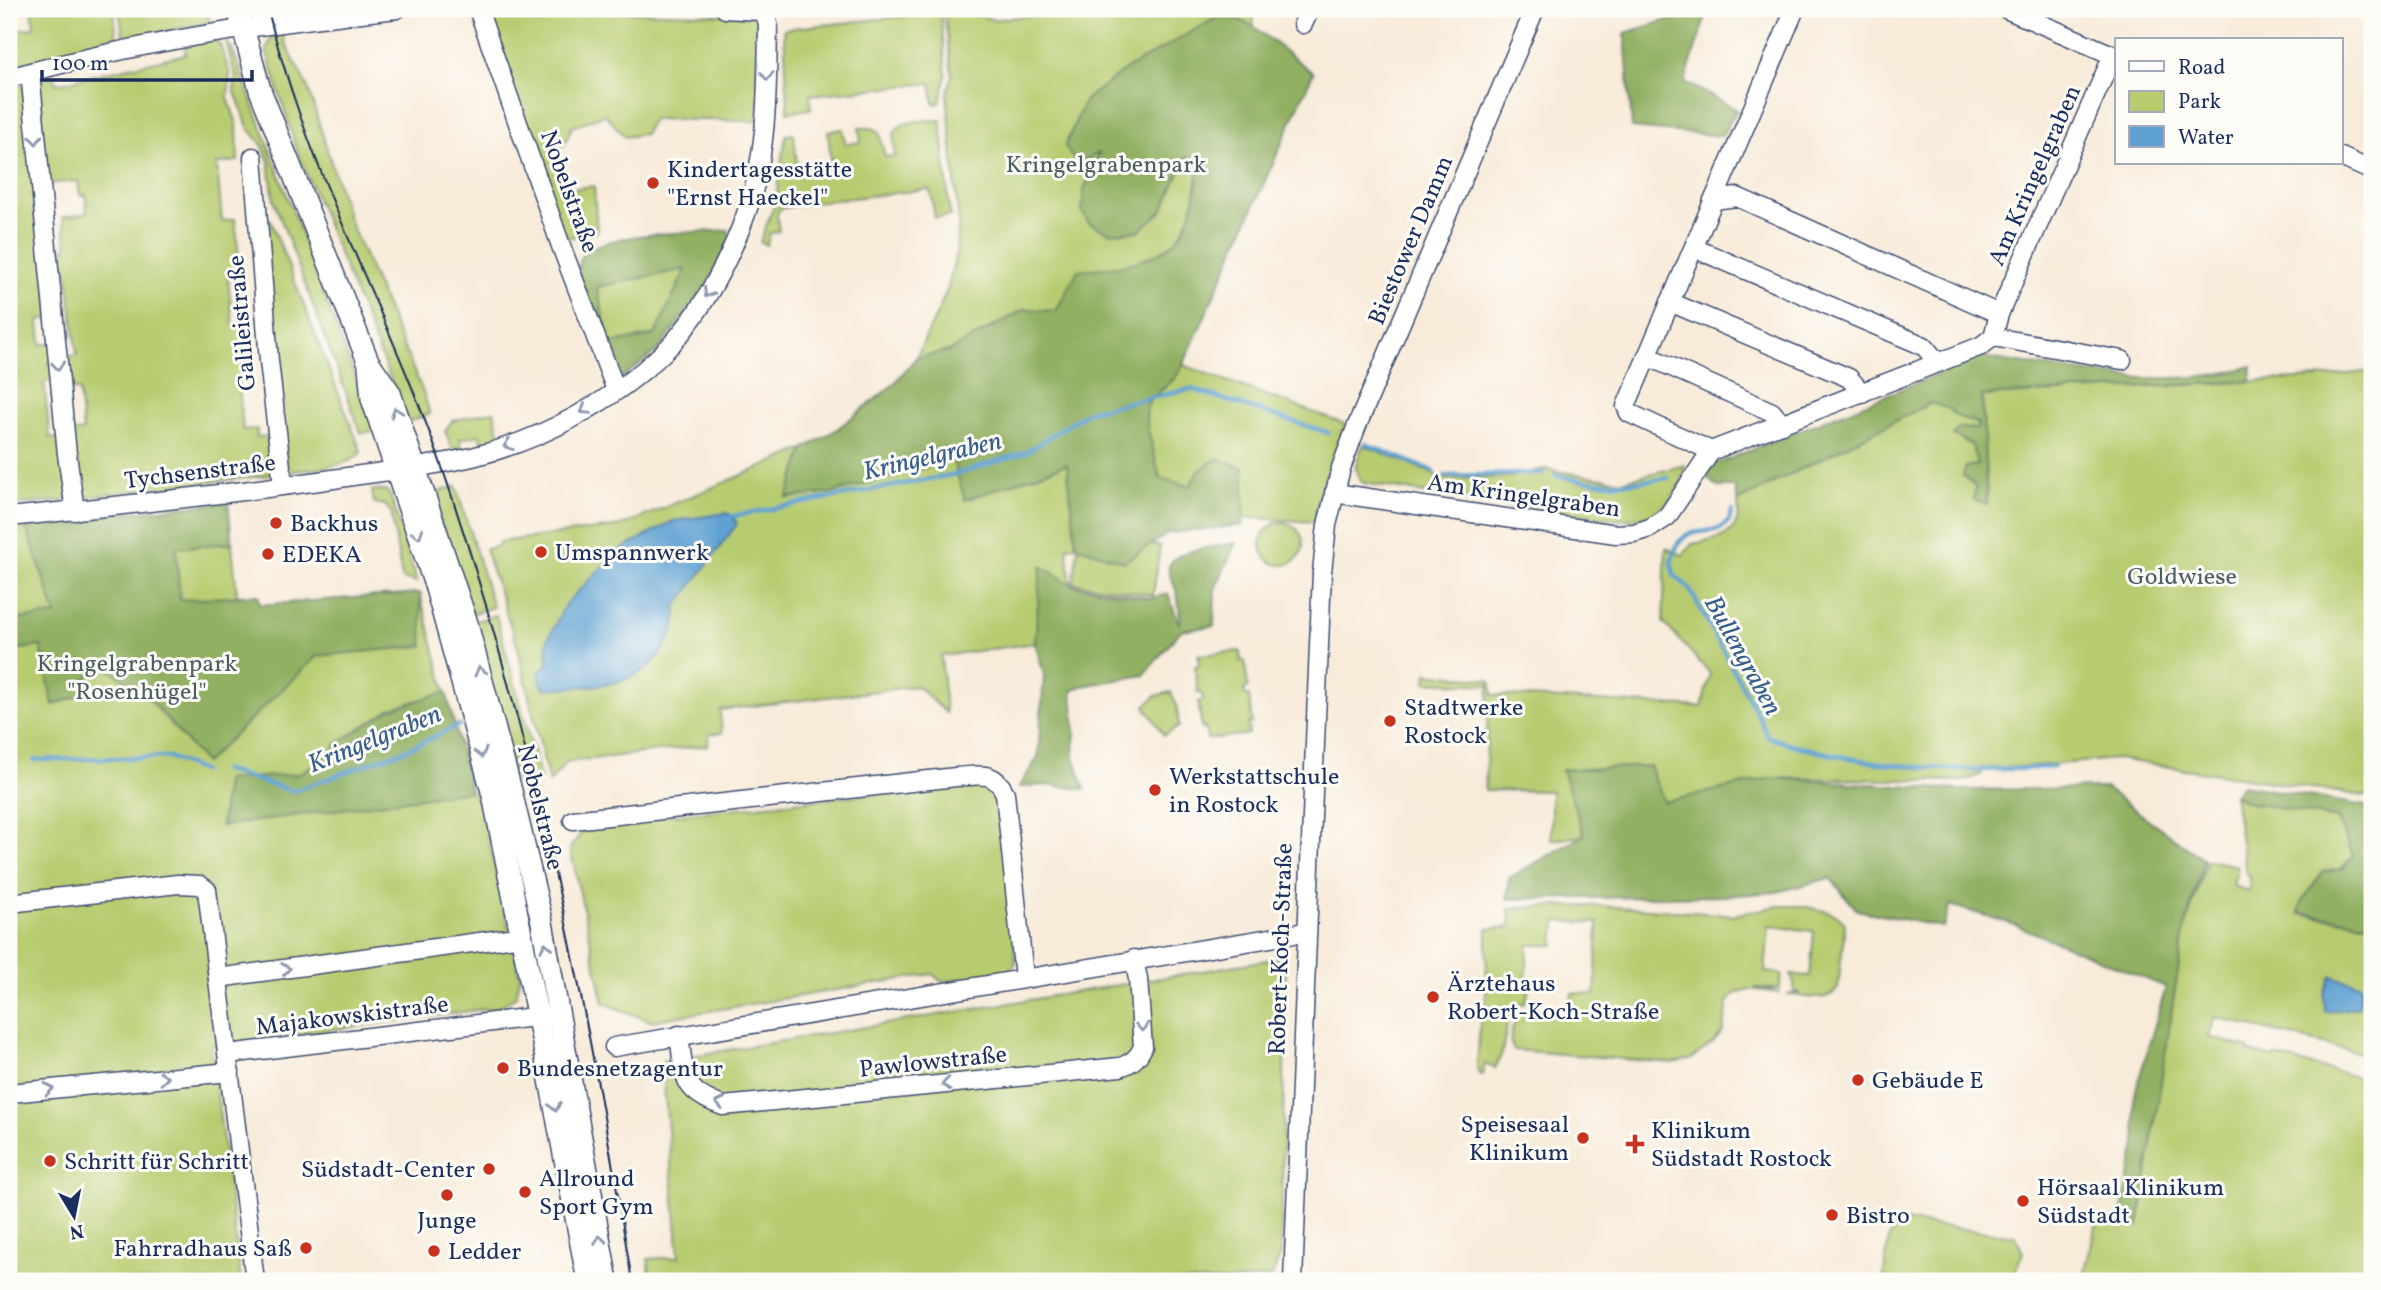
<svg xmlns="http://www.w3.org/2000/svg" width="2381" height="1290" font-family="Vollkorn,serif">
<rect width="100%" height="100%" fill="#fdfcf7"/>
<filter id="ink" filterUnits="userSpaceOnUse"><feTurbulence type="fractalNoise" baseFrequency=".0143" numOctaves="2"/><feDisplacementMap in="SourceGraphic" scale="14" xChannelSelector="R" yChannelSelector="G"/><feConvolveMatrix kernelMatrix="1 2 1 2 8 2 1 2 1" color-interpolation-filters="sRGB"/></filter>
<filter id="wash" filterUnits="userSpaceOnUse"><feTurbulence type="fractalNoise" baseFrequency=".00686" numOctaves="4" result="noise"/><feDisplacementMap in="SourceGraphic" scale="28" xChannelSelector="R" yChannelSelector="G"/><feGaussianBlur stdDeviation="1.57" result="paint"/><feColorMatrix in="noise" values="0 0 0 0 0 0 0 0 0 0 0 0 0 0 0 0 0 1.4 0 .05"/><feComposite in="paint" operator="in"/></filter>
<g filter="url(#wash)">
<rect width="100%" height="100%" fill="#f8ebd9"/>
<g fill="#b7cc6f" stroke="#697e66" stroke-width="2">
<path d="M32,9H114L117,43L16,66L9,64V19H12L14,30L34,28Z"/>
<path d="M119,9H208L209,22L124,41Z"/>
<path d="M537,9L760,16L757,60L759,96L758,121L653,119L644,134L625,137L605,114L572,127L564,145L555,147L560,190L594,186L597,232L562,239L485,19L490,10Z"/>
<path d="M944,9H966L993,20L1083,9H1252L1254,27L1313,73L1183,365L1345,424L1319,495L1314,522L1138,510L1075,533L1076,546L1067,547L1077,643H1035L941,656L946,713L917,686L720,710L722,733L709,734L708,745L567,762L549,783L518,648L485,549L499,546V542L621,526L804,449L836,430L894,384L916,358L935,318L948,288L956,254L959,223L947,95L952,75Z"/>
<path d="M938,13L941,15L946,75L940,103L934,104L931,83L810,95L811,109L788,112L784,29Z"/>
<path d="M281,28L286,45L308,88L349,220L423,392L430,414L408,422L297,151L266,50L274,32Z"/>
<path d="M214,39L220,45L230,74L228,98L237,124L238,161L217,164L222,221L235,219L240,267L227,269L233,325L245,324L251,372L238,374L243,430L257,429V437L273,436L276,474L79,498L70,433L83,431L79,390H65L63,357L77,355L67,271L56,272L54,251L67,249L63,217L87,213L86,195H80L78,181L44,184L38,84L41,79L54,74L56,84L186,54L184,45Z"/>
<path d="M226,42L232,48L375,431L361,433L274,201L269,162L263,146L248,127L234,89L236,78Z"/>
<path d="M16,83L24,86L51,318L40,320L39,322L41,344H52L55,380L44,382L50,438H62L70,500L9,505V85Z"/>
<path d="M941,120L950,216L935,218L930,189L809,203L779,209L777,216L779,231L769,234L767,245L760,242L775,203L786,135L794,134L797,166L831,162L828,131L843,129L845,144L861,142L859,128H872L879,131L885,157L895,156C895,149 892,138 895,132C901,119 929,121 941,120Z"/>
<path d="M264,219H270L361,451C353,468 307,469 289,472L286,470Z"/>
<path d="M687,268L655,335L609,344L597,287Z"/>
<path d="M2372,371V797L2117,759L1982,770V774L1963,781L1771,778L1584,836L1551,840V791L1485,790L1489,685L1426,682L1427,673L1490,680L1493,695L1702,707L1710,673L1663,622L1666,548L1683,555L1692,544C1720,539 1743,536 1738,501L1930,403L1951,409L1956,416L1978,423L1977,429L1959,428L1972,444L1977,465L1975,486L1987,503L1982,396L2317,378Z"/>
<path d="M494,411L501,440L482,444L480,435L460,439L462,449L452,448L445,431L452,421Z"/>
<path d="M1363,445L1446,479L1510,477L1543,469L1622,481L1685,465C1684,485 1666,511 1645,517C1623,523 1598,517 1576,514C1504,507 1433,494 1363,483C1351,470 1357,460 1363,445Z"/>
<path d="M456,486L493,607L471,614L432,494Z"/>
<path d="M372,490L387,491L391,497L417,582L402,579L391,512L385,505L374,503Z"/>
<path d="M228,502L237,596L258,595L260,605L420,593L471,791L480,802L520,978L516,996L500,1007L211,1046L241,1281H9V525Z"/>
<circle cx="1282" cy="544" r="21"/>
<path d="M1080,535L1160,546L1153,595L1073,583Z"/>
<path d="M496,615L541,780L517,785L473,622Z"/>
<path d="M1240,651L1241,661H1245L1248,688L1244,689L1245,696H1249L1252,723H1248L1249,734L1207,739L1206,728L1202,729L1198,701H1203L1202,693H1198L1195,666L1199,665L1198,655Z"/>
<path d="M1171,692L1177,707L1179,727L1164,735L1145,706L1156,696Z"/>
<path d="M984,782L999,790L1016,963L1008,971L942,982L932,974L650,1021L604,1003L570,848L588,824Z"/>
<path d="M2234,795L2247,802L2338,819L2354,855L2299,914L2372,924V1056L2215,1017L2209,1037L2248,1048V1051L2273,1058L2275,1056L2372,1081V1281H2082L2098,1219L2120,1226L2184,931L2207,860L2238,866L2233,886L2249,891L2250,876L2246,874Z"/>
<path d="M1560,906H1604L1733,915L1778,906H1802L1829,912L1840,917L1845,924L1838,988C1828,1004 1804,996 1787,994L1801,993L1794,991V984L1791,975L1810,976L1814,931L1769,926L1765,972L1782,974L1779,989L1755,988L1780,993L1749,989L1735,993L1728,1003L1723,1031L1714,1042L1690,1060L1671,1063L1514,1050C1506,1038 1514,1024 1520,1013L1531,1009L1532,1015L1570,1018L1572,993L1595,994L1598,923L1556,921L1554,945H1528L1526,983H1530L1526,1002C1504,1012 1507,1032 1502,1052C1501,1058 1496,1063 1495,1068L1485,1064L1482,1075L1479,1074L1477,1067L1481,1005H1486L1487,929L1511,927L1509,909Z"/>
<path d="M1286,957L1281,1255L1271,1277L1232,1281H651L648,1259L679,1257L662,1061Z"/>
<path d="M1902,1221L2016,1236L2023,1253L2010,1281H1883L1889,1237Z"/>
</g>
<g fill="#91b062" stroke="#567060" stroke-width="2" fill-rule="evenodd">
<path d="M1703,9H1708L1685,82L1737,110L1722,136L1632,128L1625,33Z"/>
<path d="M1225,13L1254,27L1313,73L1183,365L1175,378L1148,402L1146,414L1148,430L1160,478L1190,486L1198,471L1218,458L1244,468V525L1169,533L1124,562L1076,546L1067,464L965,500L953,460L832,493L787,498L804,449L836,430L870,404L894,384L916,358L949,351L1025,309L1056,311L1078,270C1110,268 1159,264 1180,235C1194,215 1197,184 1200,161L1186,157L1163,210L1139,231L1110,233L1089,223L1082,212L1084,190L1099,153L1077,164L1065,146L1085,100L1128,68Z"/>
<path d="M728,230L731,239L712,279L658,350L616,382L577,271L583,252C620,231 685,234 728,230ZM686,269L655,335L609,344L597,287Z"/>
<path d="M1980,357C2066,369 2168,393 2252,366L2251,381L1982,396L1987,504L1974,500L1975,486L1963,476L1966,467L1977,465L1972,445L1953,435L1958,428L1977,429L1978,423L1956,416L1950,409L1930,403L1738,501L1735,487H1718L1705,476L1714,462L1719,463Z"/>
<path d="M228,502L232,543L176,548L180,600L258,595L260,605L420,593L423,646L317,656L205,763L145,694L102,665L86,678L85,694L53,705L41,646L18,649L9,661V620L56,615L25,523Z"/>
<path d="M1236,543L1215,589L1214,626L1181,630L1144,675L1082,686L1072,691L1075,730L1074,757L1085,789L1044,785L1019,787L1038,757L1044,675L1035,643L1041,566L1073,585L1150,598L1168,594L1180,626C1180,614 1179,599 1175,587C1173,582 1170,576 1169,571C1165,549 1221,546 1236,543Z"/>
<path d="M446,692L471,791L221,826L226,780L298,774L326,757L338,743L390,709Z"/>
<path d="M1650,766L1664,802L1771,778L1960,790L2105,788L2204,860L2184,931L2139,1226H2119L2136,1144L2134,1096L2166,987L2013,924L1950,905L1943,927L1857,910L1830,878L1777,892L1726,896L1507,899L1509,878L1584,835L1562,770Z"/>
<path d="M2242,785L2372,807V924L2299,913L2301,903L2323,872L2343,869L2353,855L2338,819L2247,802L2234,795Z"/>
</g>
<g fill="#5ea1d2" stroke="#3c6898" stroke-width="2">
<path d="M726,513L733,516L737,524L676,607C677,624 675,628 667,643C642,691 593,685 546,689L542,686L539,672L548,664L547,641L566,603L618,551L673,521Z"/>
<path d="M2331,976L2362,985L2358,1007L2325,1012L2324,993Z"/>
</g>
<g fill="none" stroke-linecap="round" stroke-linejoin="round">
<g stroke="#5ea1d2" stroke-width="4.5">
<path d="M1366,444L1433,471"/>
<path d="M1555,475C1598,486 1625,484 1668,478"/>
<path d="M1445,476L1543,473"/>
<path d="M1732,511L1729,521L1720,529L1688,534L1678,543L1671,562L1674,575L1689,588L1759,717L1768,737C1859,768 1958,774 2054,767"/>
<path d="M733,516L957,474L1026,452L1089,411L1191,389L1329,433"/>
<path d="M34,760L169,757L202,771"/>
<path d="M223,770L294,791L408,749L459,725"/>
</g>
</g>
</g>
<g filter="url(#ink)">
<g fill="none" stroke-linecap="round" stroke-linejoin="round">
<defs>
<g id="minor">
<path d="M478,9L561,246L616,390"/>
<path d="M2006,9L2117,57"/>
<path d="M1303,24L1310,9"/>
<path d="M30,72L67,454L75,511"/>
<path d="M9,78C136,42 267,23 397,9"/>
<path d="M253,157L269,361L283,485"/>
<path d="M2341,157L2372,171"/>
<path d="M1713,200L1737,197L1999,314"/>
<path d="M1694,248L1924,346L1938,363"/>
<path d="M1670,302L1849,378L1862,393"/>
<path d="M1993,337L2122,360"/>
<path d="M1647,356L1772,412L1782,424"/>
<path d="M1711,451L1629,413L1626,406L1795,9"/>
<path d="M1334,493L1616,534L1634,533L1650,528L1667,517L1711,451L1981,346L1993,337L1999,314L2113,55"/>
<path d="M9,517C119,506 230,494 340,478C385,471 432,467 476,456C544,439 613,401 664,352C707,310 746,230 758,171C768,122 767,73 768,24L765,14L761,11L725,9"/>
<path d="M573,820L956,777C979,776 993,769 1005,793L1024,978"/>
<path d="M9,903L178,884L200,885L207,890L255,1281"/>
<path d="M218,978L522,936"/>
<path d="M679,1035C685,1076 680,1091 723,1106L1120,1067C1132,1063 1138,1058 1143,1047L1138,979L1134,959"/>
<path d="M614,1047L1306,932"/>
<path d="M228,1054L551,1015"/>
<path d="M9,1093L230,1072"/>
<path d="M1293,1281L1322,572L1327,525L1341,468L1356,428L1535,9"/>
</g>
<g id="major">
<path d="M238,9L260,90L368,361L390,393L466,620L511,791L541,917L607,1281"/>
<path d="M369,366L372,399L436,588L493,795L544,1048L588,1281"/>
</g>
</defs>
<use href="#minor" stroke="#3c4b70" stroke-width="21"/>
<use href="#major" stroke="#3c4b70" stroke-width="24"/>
<use href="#minor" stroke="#fff" stroke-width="18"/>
<use href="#major" stroke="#fff" stroke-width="21"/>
<path stroke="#1b2f5e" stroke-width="2" d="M268,9C274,37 283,64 292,92C335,223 401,345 445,476C534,738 588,1009 632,1281"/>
</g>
<defs><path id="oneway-chevron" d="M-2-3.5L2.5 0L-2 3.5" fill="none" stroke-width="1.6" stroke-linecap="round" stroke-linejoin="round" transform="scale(1.75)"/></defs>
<g stroke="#8d97ae">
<use href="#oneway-chevron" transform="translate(767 76) rotate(90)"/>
<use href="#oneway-chevron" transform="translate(36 140) rotate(85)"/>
<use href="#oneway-chevron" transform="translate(708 293) rotate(121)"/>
<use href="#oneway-chevron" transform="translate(58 366) rotate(85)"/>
<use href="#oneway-chevron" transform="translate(585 410) rotate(148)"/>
<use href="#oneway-chevron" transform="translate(396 412) rotate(-109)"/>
<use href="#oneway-chevron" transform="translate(508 445) rotate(160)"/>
<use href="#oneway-chevron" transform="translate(418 534) rotate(71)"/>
<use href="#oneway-chevron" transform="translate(480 671) rotate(-105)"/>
<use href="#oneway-chevron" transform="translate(481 753) rotate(75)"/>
<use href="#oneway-chevron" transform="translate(546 947) rotate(-101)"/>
<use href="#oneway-chevron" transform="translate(286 969) rotate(-8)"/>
<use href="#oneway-chevron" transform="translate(1142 1027) rotate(86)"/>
<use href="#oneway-chevron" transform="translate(164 1078) rotate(-5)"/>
<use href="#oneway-chevron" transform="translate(946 1084) rotate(174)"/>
<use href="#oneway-chevron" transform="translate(49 1089) rotate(-6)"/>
<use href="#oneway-chevron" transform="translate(720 1103) rotate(-168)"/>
<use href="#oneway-chevron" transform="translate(555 1107) rotate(79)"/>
<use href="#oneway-chevron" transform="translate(600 1240) rotate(-100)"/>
</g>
</g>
<g fill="#c8321e" stroke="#fdfcf7" stroke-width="2.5">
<circle cx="653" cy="183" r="7"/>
<circle cx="276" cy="523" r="7"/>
<circle cx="541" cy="552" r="7"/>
<circle cx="268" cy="554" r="7"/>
<circle cx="1390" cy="721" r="7"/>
<circle cx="1155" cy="790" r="7"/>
<circle cx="1433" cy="997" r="7"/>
<circle cx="503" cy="1068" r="7"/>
<circle cx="1858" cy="1080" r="7"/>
<circle cx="1583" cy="1138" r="7"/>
<path d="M1631.5 1133.5h7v7h7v7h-7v7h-7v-7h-7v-7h7z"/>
<circle cx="50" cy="1161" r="7"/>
<circle cx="489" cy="1169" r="7"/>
<circle cx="525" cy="1192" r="7"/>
<circle cx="447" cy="1195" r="7"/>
<circle cx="2023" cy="1201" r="7"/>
<circle cx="1832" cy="1215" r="7"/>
<circle cx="306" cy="1248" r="7"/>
<circle cx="434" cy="1251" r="7"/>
</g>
<g text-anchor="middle" stroke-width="6" stroke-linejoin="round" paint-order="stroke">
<g font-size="24" fill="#4a5e63" stroke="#fdfcf7">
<text x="1106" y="172">Kringelgrabenpark</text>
<text x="2182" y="584">Goldwiese</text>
<text x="137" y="671">Kringelgrabenpark<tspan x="137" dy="28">"Rosenhügel"</tspan></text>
</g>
<g font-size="24" fill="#1b2f5e" stroke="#fdfcf7" text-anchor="start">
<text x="667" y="177">Kindertagesstätte<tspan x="667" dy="28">"Ernst Haeckel"</tspan></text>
<text x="290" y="531">Backhus</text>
<text x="555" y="560">Umspannwerk</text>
<text x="282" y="562">EDEKA</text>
<text x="1404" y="715">Stadtwerke<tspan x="1404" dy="28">Rostock</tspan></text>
<text x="1169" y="784">Werkstattschule<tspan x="1169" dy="28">in Rostock</tspan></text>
<text x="1447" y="991">Ärztehaus<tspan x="1447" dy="28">Robert-Koch-Straße</tspan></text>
<text x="517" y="1076">Bundesnetzagentur</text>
<text x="1872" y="1088">Gebäude E</text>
<text x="1569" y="1132" text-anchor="end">Speisesaal<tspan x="1569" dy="28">Klinikum</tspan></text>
<text x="1651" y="1138">Klinikum<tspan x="1651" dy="28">Südstadt Rostock</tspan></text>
<text x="64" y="1169">Schritt für Schritt</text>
<text x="475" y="1177" text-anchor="end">Südstadt-Center</text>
<text x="539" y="1186">Allround<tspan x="539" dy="28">Sport Gym</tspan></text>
<text x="2037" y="1195">Hörsaal Klinikum<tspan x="2037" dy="28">Südstadt</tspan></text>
<text x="1846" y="1223">Bistro</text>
<text x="447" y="1228" text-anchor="middle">Junge</text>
<text x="292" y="1256" text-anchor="end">Fahrradhaus Saß</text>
<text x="448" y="1259">Ledder</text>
</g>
<g font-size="24" fill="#1b2f5e" stroke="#fdfcf7">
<text transform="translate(2034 175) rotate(-66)" y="8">Am Kringelgraben</text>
<text transform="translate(570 191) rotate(70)" y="8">Nobelstraße</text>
<text transform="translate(1410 240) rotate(-67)" y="8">Biestower Damm</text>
<text transform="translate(241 323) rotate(-95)" y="8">Galileistraße</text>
<text transform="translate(200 471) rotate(-7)" y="8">Tychsenstraße</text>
<text transform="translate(1524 495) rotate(8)" y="8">Am Kringelgraben</text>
<text transform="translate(541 807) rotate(76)" y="8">Nobelstraße</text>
<text transform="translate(1280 949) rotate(-88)" y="8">Robert-Koch-Straße</text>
<text transform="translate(352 1015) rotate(-7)" y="8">Majakowskistraße</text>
<text transform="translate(933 1061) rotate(-6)" y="8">Pawlowstraße</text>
</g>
<g font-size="26" font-style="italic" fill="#365d8c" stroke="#fdfcf7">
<text transform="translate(932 455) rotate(-13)" y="9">Kringelgraben</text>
<text transform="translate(1744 655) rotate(61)" y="9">Bullengraben</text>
<text transform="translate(374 738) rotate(-22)" y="9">Kringelgraben</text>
</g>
</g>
<rect width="2381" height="1290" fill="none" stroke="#fdfcf7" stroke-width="35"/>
<rect x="2115" y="38" width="228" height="126" fill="#fdfcf7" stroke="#a3aaba" stroke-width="2"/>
<rect x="2129" y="61" width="35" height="10" fill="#ffffff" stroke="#a3aaba" stroke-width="2"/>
<text x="2178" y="74" font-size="21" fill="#1b2f5e">Road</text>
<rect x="2129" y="91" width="35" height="21" fill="#b7cc6f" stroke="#a3aaba" stroke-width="2"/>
<text x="2178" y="108" font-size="21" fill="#1b2f5e">Park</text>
<rect x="2129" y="126" width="35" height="21" fill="#5ea1d2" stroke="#a3aaba" stroke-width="2"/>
<text x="2178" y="144" font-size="21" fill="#1b2f5e">Water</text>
<g transform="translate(74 1216) rotate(170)" stroke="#fdfcf7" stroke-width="5" paint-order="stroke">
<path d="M0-5L12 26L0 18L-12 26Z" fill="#1b2f5e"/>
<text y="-10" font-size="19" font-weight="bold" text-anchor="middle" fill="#1b2f5e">N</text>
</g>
<path d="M42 70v10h210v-10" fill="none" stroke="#1b2f5e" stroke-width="3.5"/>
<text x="52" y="70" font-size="21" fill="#1b2f5e" stroke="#fdfcf7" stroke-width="5" paint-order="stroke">100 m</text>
</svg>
